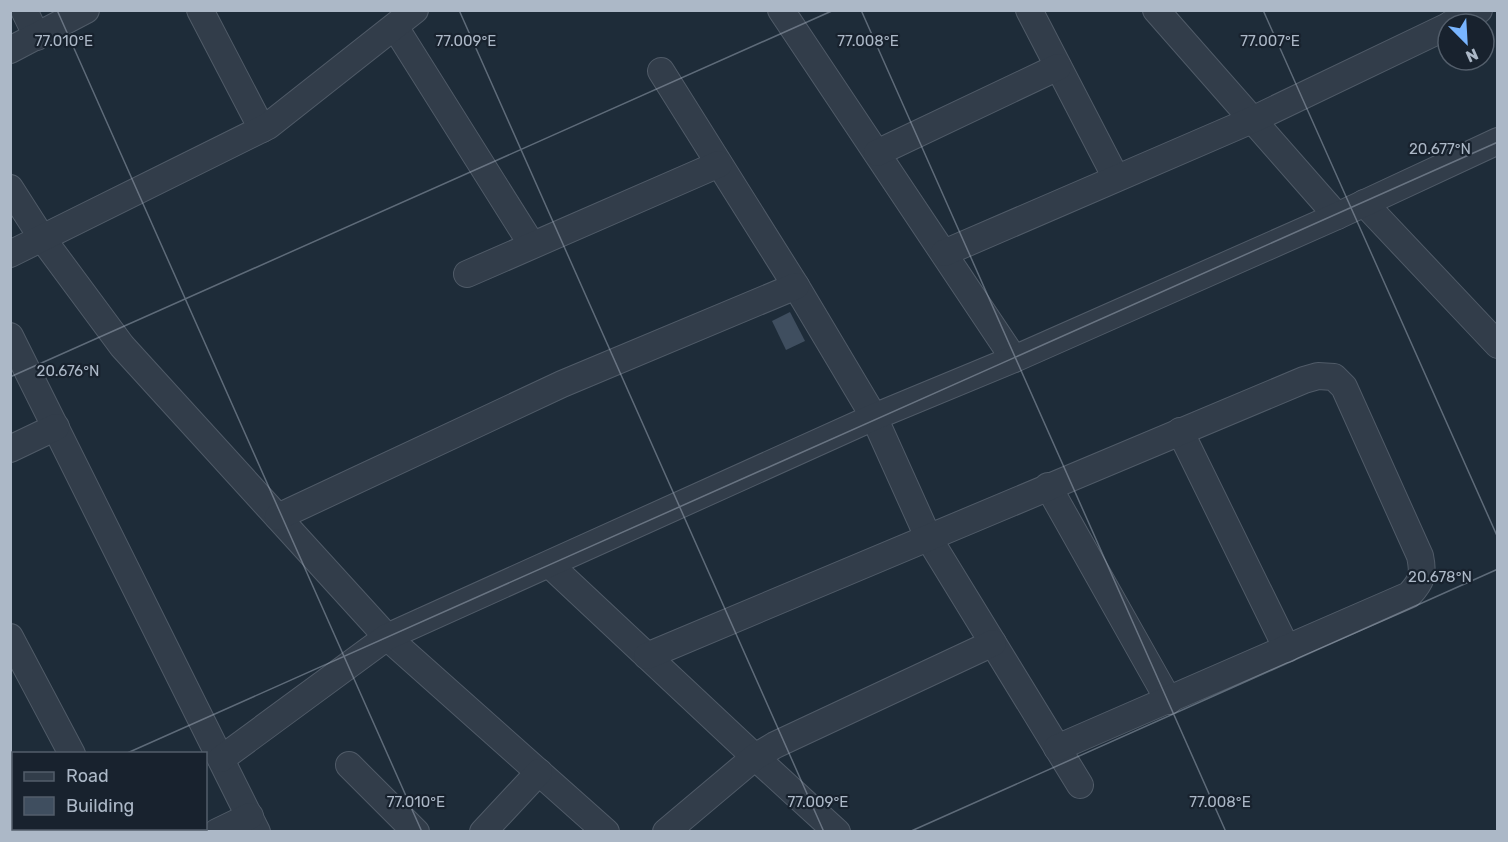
<svg xmlns="http://www.w3.org/2000/svg" width="1508" height="842" font-family="Rubik,sans-serif">
<rect width="100%" height="100%" fill="#1e2c39"/>
<path fill="#3f4e5f" d="M790,312L805,341L786,350L772,321Z"/>
<g fill="none" stroke-linecap="round" stroke-linejoin="round">
<defs>
<g id="street">
<path d="M24,10L37,37"/>
<path d="M200,10L262,129"/>
<path d="M781,10L1014,359"/>
<path d="M1029,10L1116,178"/>
<path d="M1156,10L1337,216"/>
<path d="M1451,24L1479,10"/>
<path d="M395,27L532,245"/>
<path d="M10,50L86,10"/>
<path d="M661,71L796,286L874,417L928,537L1080,785"/>
<path d="M877,153L1058,67"/>
<path d="M10,188L42,238L122,346L387,637L606,832"/>
<path d="M1364,203L1498,345"/>
<path d="M944,253L1252,120L1448,26"/>
<path d="M10,254L268,126L415,10"/>
<path d="M467,274L719,164"/>
<path d="M10,336L257,832"/>
<path d="M1180,431L1287,649"/>
<path d="M10,449L56,427"/>
<path d="M1048,486L1169,701"/>
<path d="M278,517L562,384L796,286"/>
<path d="M550,565L755,757L837,832"/>
<path d="M10,637L72,754"/>
<path d="M647,656L1304,380L1318,376L1334,377L1344,387L1420,556C1424,575 1422,581 1409,595L1057,748"/>
<path d="M221,759L387,637L874,417L1014,359L1337,216L1498,141"/>
<path d="M349,765L416,832"/>
<path d="M111,828L112,832"/>
<path d="M217,832L250,816"/>
<path d="M483,832L539,772"/>
<path d="M666,832L755,757L775,745L993,643"/>
</g>
</defs>
<use href="#street" stroke="#505b68" stroke-width="28"/>
<use href="#street" stroke="#323d4a" stroke-width="26"/>
</g>
<path fill="none" stroke="#acb8c7" stroke-width="1.5" stroke-opacity="0.45" d="M57,10L422,832M459,10L824,832M861,10L1226,832M1263,10L1498,538M10,377L834,10M125,754L1498,142M10,804L14,803M10,809L14,816M19,828L20,832M909,832L1498,569"/>
<g font-size="15" text-anchor="middle" fill="#acb8c7" stroke="#18222e" stroke-width="4.5" stroke-linejoin="round" paint-order="stroke">
<text x="64" y="46">77.010°E</text>
<text x="466" y="46">77.009°E</text>
<text x="868" y="46">77.008°E</text>
<text x="1270" y="46">77.007°E</text>
<text x="1440" y="154">20.677°N</text>
<text x="68" y="376">20.676°N</text>
<text x="1440" y="582">20.678°N</text>
<text x="416" y="807">77.010°E</text>
<text x="818" y="807">77.009°E</text>
<text x="1220" y="807">77.008°E</text>
</g>
<rect width="1508" height="842" fill="none" stroke="#acb8c7" stroke-width="24"/>
<rect x="12" y="752" width="195" height="78" fill="#18222e" stroke="#535e6b" stroke-width="1.5"/>
<rect x="24" y="772" width="30" height="9" fill="#323d4a" stroke="#535e6b" stroke-width="1.5"/>
<text x="66" y="782" font-size="18" fill="#acb8c7">Road</text>
<rect x="24" y="797" width="30" height="18" fill="#3f4e5f" stroke="#535e6b" stroke-width="1.5"/>
<text x="66" y="812" font-size="18" fill="#acb8c7">Building</text>
<g transform="translate(1466 42) rotate(156)"><circle r="28" fill="#18222e" stroke="#535e6b" stroke-width="1.5"/>
<path d="M0-4.5L10 22L0 15L-10 22Z" fill="#79b5ff"/>
<text y="-9" font-size="16" font-weight="bold" text-anchor="middle" fill="#acb8c7">N</text>
</g>
</svg>
